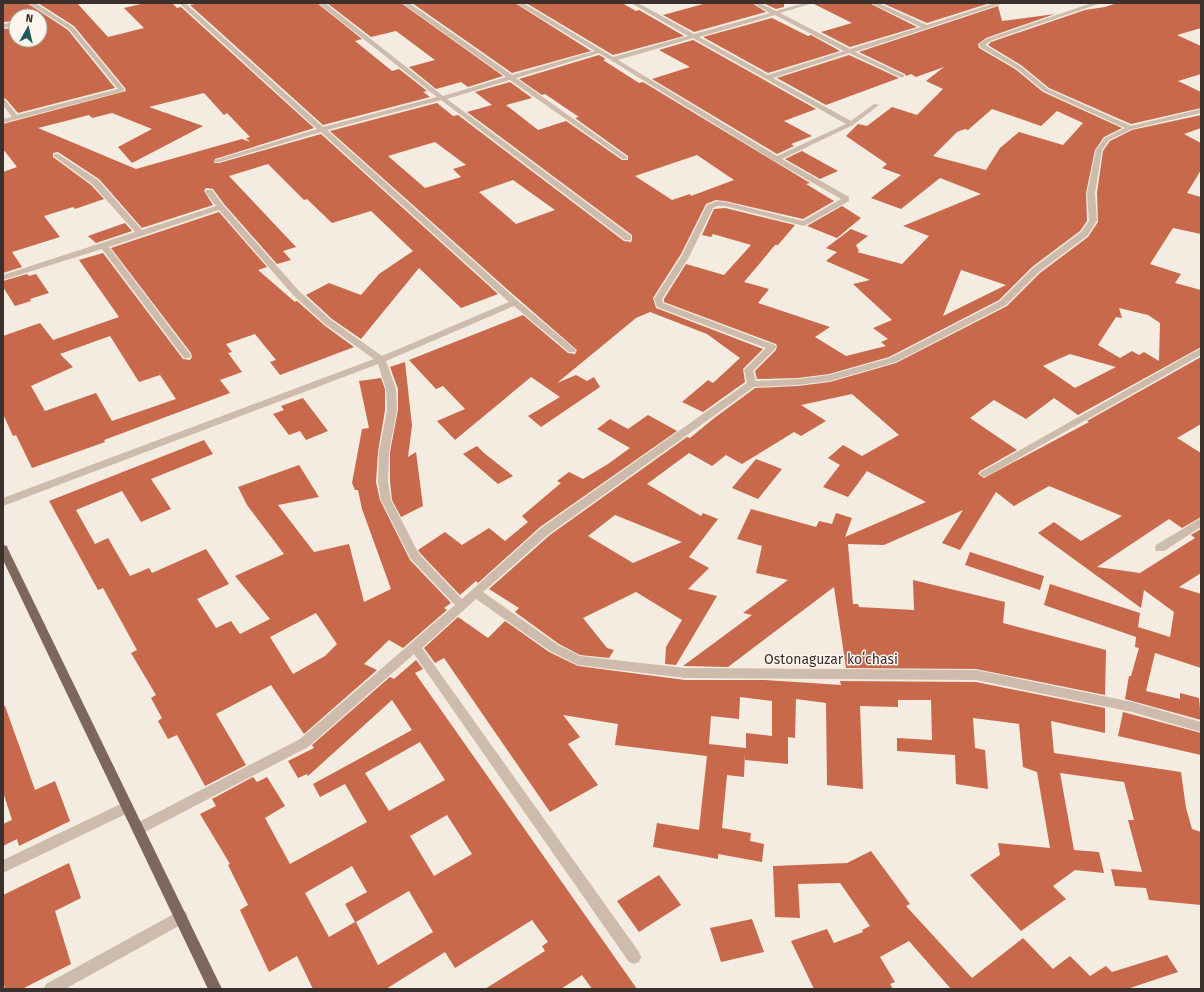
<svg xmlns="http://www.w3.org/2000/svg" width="1204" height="992" font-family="'Fira Sans',sans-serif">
<rect width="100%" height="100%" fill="#f4ebe1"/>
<g fill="#c8694b" fill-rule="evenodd">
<path d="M3,3H27L68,30L115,88L18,113L6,99L3,98V29L16,28V40H40V16H16V21L3,22Z"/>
<path d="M38,3H77L108,37L144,28L124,8L145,3H172L177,8L181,7L314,128L215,159L214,163H219L321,134L498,294L461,308L419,268L361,339L332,319L306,295L329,283L361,295L379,274L413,251L371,211L332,223L307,199L304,200L268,164L229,176L296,247L283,251L291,260L277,264L224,204L213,189L206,188L204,191L213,205L142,228L99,179L58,152L53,153V157L91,185L104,199L75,209L73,207L44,216L60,237L12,252L22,267L3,273V172L17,167L3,149V124L126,91L125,88L74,26ZM204,93L224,115L227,113L250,137L246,138L250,142L242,139L136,169L38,128L89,115L92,118L112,113L152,129L118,147L132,163L203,126L149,107Z"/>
<path d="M200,3H317L362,39L355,41L392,71L399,69L427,91L423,92L430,97L323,125L190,5Z"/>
<path d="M327,3H401L503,76L468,87L461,82L436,89L409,67L435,60L396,31L371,37Z"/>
<path d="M412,3H515L591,51L512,73Z"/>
<path d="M526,3H622L636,11L639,10L653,18L684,36L613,55Z"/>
<path d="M707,3H752L766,12L694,32L663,15Z"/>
<path d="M763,3H784V7L776,9Z"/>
<path d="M814,3H869L917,27L850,47L821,32L852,23L814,4Z"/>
<path d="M882,3H990L927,23Z"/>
<path d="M1117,3H1201V28L1177,35L1201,46V74L1178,81L1201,92V108L1131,124L1049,88L1021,65L988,45L991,42L1085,10L1105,7Z"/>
<path d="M998,6L1002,21L1055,14L986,38L978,44L979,48L1015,69L1043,92L1122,128L1104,137L1095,150L1086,193L1087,221L1080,231L1032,267L999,300L889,357L829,374L798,378L757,379L755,371L776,350L777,346L776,344L664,302V299L686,264L724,275L751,245L713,234L711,237L702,235L714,209L725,208L795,225L778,245H775L744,282L769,289L758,303L830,327L815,337L846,356L886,346L881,342L888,339L873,328L892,320L853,284L870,280L826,261L837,252L826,248L851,229L868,236L856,245L859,251L857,252L902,264L929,236L903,226L981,194L940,178L901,209L871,198L901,175L882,168L887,164L846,136L858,124L867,126L892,107L917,115L943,89L926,81L944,67L916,77L911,74L906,76L905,74L859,52ZM992,109L1041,126L1057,111L1083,123L1063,145L1019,132L1000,148L986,170L933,156L957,132L965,129L968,130ZM961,270L1006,285L943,316Z"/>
<path d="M772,18L808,36L811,35L840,51L768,73L703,37Z"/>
<path d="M693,40L816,109L784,121L812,136L791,144L794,146L777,154L652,79L690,67L659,50Z"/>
<path d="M599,55L606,59L603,60L639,83L643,82L810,183L806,184L834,201L803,219L725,201L716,200L706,204L681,254L653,298L656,308L763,349L743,369L745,382L703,412L682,402L708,380L713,383L740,358L707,334L650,312L636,318L557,383L576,375L587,381L594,377L600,387L541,427L528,416L560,397L531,377L455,440L437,421L465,409L443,386L436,389L409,360L523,315L568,353L575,354L577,350L508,290L330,131L437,103L453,116L458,115L624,241L631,242L632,240V235L467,112L492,105L475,92L510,82L532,98L506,105L538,130L566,121L622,160H628V156L575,118L579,117L545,94L542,95L519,79ZM435,142L466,165L453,169L461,177L425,188L388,156ZM697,155L734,180L691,196L690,194L672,200L635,176ZM513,180L555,210L516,224L479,192Z"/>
<path d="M849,55L899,78L826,105L777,78Z"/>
<path d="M1201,115V128L1184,134L1201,143V170L1187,193L1201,197V234L1173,228L1150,264L1181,274L1175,283L1201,290V347L1078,415L1054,398L1026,419L994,400L970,418L1017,450L980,471L978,474L984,478L1089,422L1087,421L1201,357V424L1177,438L1201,453V517L1182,528L1169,519L1097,567L1140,573L1195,538L1191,535L1201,529V573L1179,587L1201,594V668L1155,653L1146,691L1180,699V693L1199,698L1201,720L1125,699L1129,676H1131L1139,648L1135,647L1136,637L1044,605L1050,584L1140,613L1137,634L1138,627L1170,637L1174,612L1144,590L1141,608L1038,533L1054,522L1081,541L1122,516L1049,486L1014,506L996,492L960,550L942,543L963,510L884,545L848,544L853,604H858L859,607L914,610L913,580L1005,602L1003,623L1106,650L1105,695L976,669L846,668L834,587L728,667L683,666L752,615L743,613L788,580L756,573L762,546L737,539L751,509L816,527L819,521L832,524L836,513L852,518L845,537L926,502L867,471L848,497L823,487L840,465L828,458L843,445L862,456L899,435L852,394L801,405L826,421L801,436L794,432L742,464L726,455L712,466L689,453L647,484L701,516L703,513L718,519L689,557L709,568L688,589L717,596L676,665L665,664L666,647L682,620L636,592L583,618L607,648L614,650L609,658L580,655L559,644L515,612L519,608L489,589L550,535L687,437L690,438L713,419L755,388L798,386L830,382L896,363L1007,306L1040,273L1088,237L1098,222L1097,193L1103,151L1110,141L1132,130ZM1119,308L1148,315L1160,323L1159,361L1144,352L1139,355L1132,351L1120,358L1098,345L1116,317L1122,318ZM1070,354L1116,367L1075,388L1043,366ZM615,515L682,542L633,563L588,536Z"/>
<path d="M802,151L838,171L820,179L785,159Z"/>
<path d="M842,206L861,218L837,238L807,226Z"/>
<path d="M219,212L267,267L258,270L295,302L297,301L324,325L354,347L280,375L270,362L276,360L255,334L226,344L232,352L228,353L242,372L220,380L230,393L104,440L105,442L32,468L16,435L13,436L3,414V336L40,323L53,340L119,317L79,260L103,253L183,359L190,360L192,357L191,353L111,248ZM110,336L139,382L160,375L176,399L112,421L96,393L45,411L31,386L73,367L60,354Z"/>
<path d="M125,223L132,231L96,243L88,236Z"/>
<path d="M27,274L29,276L36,274L49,293L30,299L31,301L15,306L3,287V281Z"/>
<path d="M405,362L412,426L408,457L416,452L423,506L401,517L392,500L390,482V452L398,410V389L390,367Z"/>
<path d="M381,378L385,389V410L378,452L376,482L380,500L410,560L451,603L444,608L447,610L403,648L389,640L364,664L377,670L304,734L271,685L216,714L246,765L205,786L177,735L168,739L158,721L162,718L151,698L156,695L131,653L137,650L103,588L98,590L49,501L204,440L213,454L151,479L171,509L141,522L122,491L76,510L95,544L108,538L130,576L149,568L152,573L206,549L229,584L197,599L216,628L231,621L240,634L270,619L235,576L284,554L247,505L238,487L299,465L319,497L278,505L314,552L349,544L364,602L391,589L362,509L358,490H355L352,483L362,429L369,428L359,381ZM316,613L337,644L325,656L293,674L270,637Z"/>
<path d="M303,398L328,431L306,440L300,431L289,435L273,414L284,410L281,406Z"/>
<path d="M648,415L677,431L540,527L478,583L476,581L460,595L420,553L418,550L445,532L462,545L489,528L505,541L528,522L522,516L561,483L557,481L569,472L583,479L608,464L630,448L597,429L610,419L628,429Z"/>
<path d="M477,446L484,453L513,476L498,484L463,454Z"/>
<path d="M756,459L782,469L758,499L732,488Z"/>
<path d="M970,552L1044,576L1040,590L965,565Z"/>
<path d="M458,617L488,638L505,621L549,652L578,666L685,680H765L841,685L840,681L976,682L1105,708V733L1051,721L1054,753L1181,772L1186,808L1192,829L1201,832V905L1149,900L1146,888L1115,886L1111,869L1142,872L1128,820H1134L1124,782L1060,773L1074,850L1099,852L1104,873L1075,870L1053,886L1066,899L1021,931L970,875L1000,855L998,843L1050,848L1037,772L1023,767L1019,724L973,718L975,748L985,750L988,789L956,784L955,755L897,751V738L932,740L931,700H898V707L860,706L863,789L827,785L826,703L796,699L795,738L788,737V764L745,760V753L744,777L727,775L722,828L751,833L750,841L764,844L762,862L718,854V859L653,847L657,823L699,830L707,756L615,745L618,724L563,715L580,737L568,744L598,785L550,812L444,658L435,663L424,648ZM740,697L772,701V736L746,733V748L709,744L711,716L739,719Z"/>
<path d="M416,660L423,669L415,673L637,989H592L582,975L561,989H485L545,951L542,946L548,942L532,920L455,968L445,952L386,989H313L297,956L269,972L240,910L248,905L228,865L230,864L200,814L216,806L212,799L253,777L257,782L267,777L285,806L265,818L290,864L367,822L345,784L320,797L313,784L412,730L392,700L308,776L307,774L298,778L288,761L314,748L312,745L390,677L394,679ZM420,742L445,780L389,811L365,773ZM447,815L472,854L434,876L410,836ZM352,866L367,892L345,904L355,922L329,937L305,893ZM409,891L433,932L378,965L356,922Z"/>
<path d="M5,706L35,790L55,781L70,821L19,846L17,839L3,846V824L12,820L3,792V707Z"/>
<path d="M1123,712L1201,733V755L1118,736Z"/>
<path d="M871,851L910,904L906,906L972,978L1023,938L1053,969L1070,956L1090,976L1106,966L1112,972L1167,955L1178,972L1127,989H951L909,941L880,957L895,982L890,984L893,989H814L791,941L827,929L834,943L863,932L862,930L870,926L840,883L798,884L800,918L775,917L773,866L847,863Z"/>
<path d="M69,863L81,898L55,911L71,964L22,989H5L3,981V895Z"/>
<path d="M659,875L681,905L639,932L617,901Z"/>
<path d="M752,919L764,952L721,962L710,928Z"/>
</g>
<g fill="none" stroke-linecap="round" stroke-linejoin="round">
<g fill="#cdbbac" fill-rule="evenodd">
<path d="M28,3H35L73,27L124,89V91L3,123V119L12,117L3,105V99L5,100L17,115L118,89L69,29Z"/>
<path d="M179,3H185L323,127L437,97L318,3H325L443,96L506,77L402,3H409L512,75L595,51L516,3H523L613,57L688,36L631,3H638L694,34L770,13L753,3H760L776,11L804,3H813L780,13L850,49L921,27L870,3H878L927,25L995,3H1004L855,52L904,75V77H900L849,53L773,78L851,121L874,104L879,105L853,125L782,159L849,197V201L804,226L725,206H717L713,208L689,257L662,299L663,303L775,345L776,347L775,349L753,371L756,381L798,379L829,375L890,358L1000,301L1033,268L1081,232L1089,221L1087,193L1096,150L1105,138L1125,128L1044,91L1016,68L980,47L979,44L986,39L1092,3H1101L990,41L985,45L1020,66L1048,89L1131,126L1201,109V113L1132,129L1109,140L1102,150L1095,193L1097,221L1087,236L1039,272L1006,305L896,362L830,381L798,385L754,387L549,534L483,592L558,645L580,656L685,668L976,670L1132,702L1201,722V732L1132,712L976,680L685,678L578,665L550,651L476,599L422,648L639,952L641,957L639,962L634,964L629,962L414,654L308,747L143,833L138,835L133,833L132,829L133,825L300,739L455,605L411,559L381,500L378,482L379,452L387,410L386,389L378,364L3,506V498L374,359L325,324L293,295L219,210L109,247L190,354L191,356L190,358H184L102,249L3,280V275L135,232L92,184L54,156V154H58L98,180L142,230L216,206L205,192L206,190H212L223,205L299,291L331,320L382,356L509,302L321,132L219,162H215V160L317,129ZM775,15L844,51L768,75L699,37ZM693,38L846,124L777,156L618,60ZM599,53L773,160L841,199L803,221L725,202L717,201L707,205L681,257L654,299L657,307L766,348L744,370L747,383L541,528L462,599L419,554L391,500L388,482L389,452L397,410L396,389L386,361L514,306L569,352H575L576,350L518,301L327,130L441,100L625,240H631V236L447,99L510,80L623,159H627V157L516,78Z"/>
<path d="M16,22V26L3,28V24Z"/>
<path d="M1201,348V355L987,476L984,477L979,474L981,472Z"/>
<path d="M1201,518V527L1164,551H1156L1155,548L1156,545Z"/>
<path d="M127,801L132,803L133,807L132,811L3,873V860Z"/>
<path d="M181,910L186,912L188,917L186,922L65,989H44L46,984Z"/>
</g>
<path fill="#7d675c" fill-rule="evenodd" d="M3,545L7,546L8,549L222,989H208L3,560Z"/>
</g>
<g text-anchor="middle" stroke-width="3" stroke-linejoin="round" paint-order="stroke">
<g font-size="14" fill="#3b302b" stroke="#fbf5ee">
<text x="831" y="664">Ostonaguzar koʻchasi</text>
</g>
</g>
<rect width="1204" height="992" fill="none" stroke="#3b302b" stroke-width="8"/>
<g transform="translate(28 28) rotate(8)"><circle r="19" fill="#fbf5ee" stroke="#aea6a0"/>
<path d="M0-3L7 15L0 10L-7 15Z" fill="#1f5a5e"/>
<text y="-6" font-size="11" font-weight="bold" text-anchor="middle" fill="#3b302b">N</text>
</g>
</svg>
